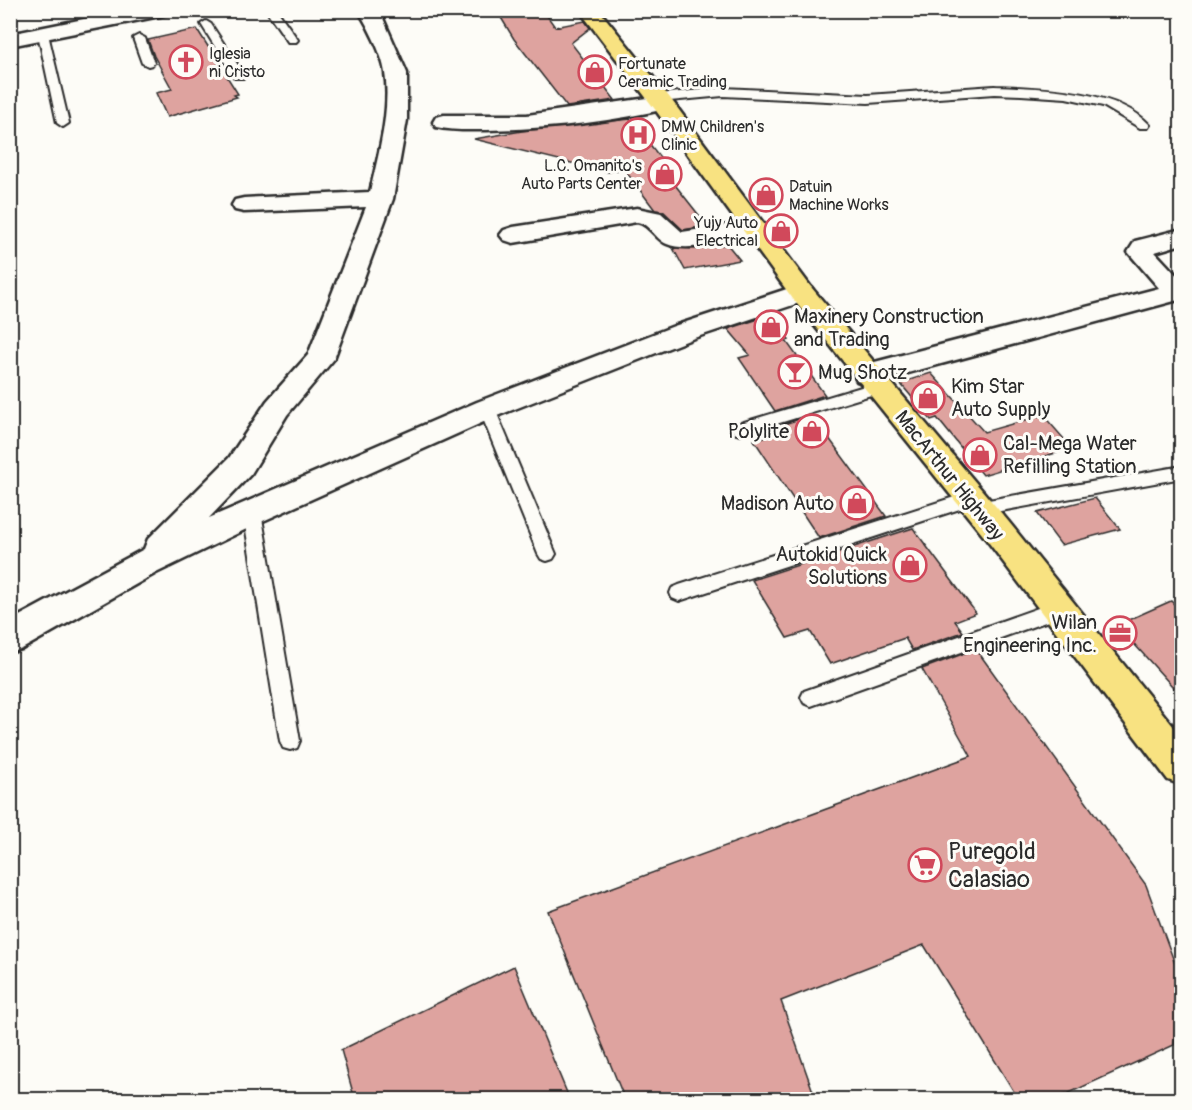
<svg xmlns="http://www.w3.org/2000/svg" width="1192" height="1110" font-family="Pangolin,sans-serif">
<rect width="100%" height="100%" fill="#fdfcf7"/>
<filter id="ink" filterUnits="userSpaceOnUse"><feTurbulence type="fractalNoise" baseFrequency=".0167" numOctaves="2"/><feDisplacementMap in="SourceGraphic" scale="12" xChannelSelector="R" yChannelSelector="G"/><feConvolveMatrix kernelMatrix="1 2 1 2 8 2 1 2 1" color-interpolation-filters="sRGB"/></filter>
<g filter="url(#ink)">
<g fill="#dea39f" stroke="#2b2b2b" stroke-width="1.5">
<path d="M535,10H543L555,27L585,21L590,28L571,43L615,100L567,107L514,39L500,16Z"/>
<path d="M197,29L238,94L234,95L237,97L167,117L156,93L172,89L154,56L148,40Z"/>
<path d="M630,119L677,179L672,181L706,224L712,225L683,230L663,211L655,210L624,169L608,172L474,139L522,131Z"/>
<path d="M727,244L740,260L685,270L673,248L698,249Z"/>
<path d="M771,315L789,340L786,341L825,395L775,411L739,358L750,355L728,329Z"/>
<path d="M931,373L984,432L1043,415L1072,448L983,475L937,418L931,420L900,383Z"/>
<path d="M812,415L886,516L819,538L754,440L788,430L784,424Z"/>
<path d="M1095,498L1120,529L1061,545L1037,513Z"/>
<path d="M913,528L976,613L955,621L963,632L912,650L905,638L830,664L810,631L787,638L752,580Z"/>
<path d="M1171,601L1182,612V697L1117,625Z"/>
<path d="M976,649L1146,885L1181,980L1174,1045L1054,1100H1019L924,945L781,1001L816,1100H625L548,911L971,756L922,669Z"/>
<path d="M514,966L570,1100H355L341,1050Z"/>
</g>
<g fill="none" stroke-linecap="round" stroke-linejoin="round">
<defs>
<g id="lane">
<path d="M266,10H277L298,40L296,42H288Z"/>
<path d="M206,21L211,24L245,76L243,78H235L233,76L201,24Z"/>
<path d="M43,31L48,34L69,123L63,127L57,123L38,34Z"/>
<path d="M139,35L145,38L154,63L152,65L148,66L142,63L133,38Z"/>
<path d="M994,86C1040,88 1117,89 1150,125L1148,128H1140L1103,106L1066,98L1021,95L994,94L868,103L723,96L659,102L653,98L659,94L723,88L868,95Z"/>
<path d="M878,382L884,383L886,387L884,391L740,435L734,433L732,429L734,425Z"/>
<path d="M487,403L493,405L495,409L556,554L553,559L547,561L541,559L538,554L479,409L481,405Z"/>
<path d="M1182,466V478L979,515L973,513L970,508L972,505L679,601L672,598L670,593L672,588L679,585L970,492L976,494L979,499L977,502Z"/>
<path d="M252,505L258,507L261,512L300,741L297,748L290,750L283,748L280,741L243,512L246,507Z"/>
<path d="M1058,601L1065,603L1067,609L1065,615L811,706L804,703L801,697L804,691Z"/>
</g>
<g id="street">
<path d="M128,10H169L167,14L160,16L10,46V34Z"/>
<path d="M358,10H378L382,16L407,73V120L393,199L334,359L287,415L251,474L209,518L477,402L674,326L802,284L811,287L815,293L811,299L694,338L497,416L263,521L156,573L22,649L10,653V621L144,549L148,539L229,458L267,401L308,355L366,207L244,212L235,210L232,205L235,200L244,198L370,192C378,156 391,111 385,73C383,55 368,26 358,10Z"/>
<path d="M662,96L670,98L673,103L670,108C611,122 547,129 487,130C470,130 452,131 436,127L433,122L436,117L444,115H527Z"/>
<path d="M637,208L661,213L682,232L755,221L764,224L767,229L764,234L755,237C731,240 688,253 667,244C655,239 650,224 637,222L513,243L504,240L500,235L504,230L513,227Z"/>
<path d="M1182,229V244L1155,252L1182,281V299L867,384L857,381L853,374L857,367L867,364L1159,288L1128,252L1135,241Z"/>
</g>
<path id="primary" d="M579,10H599L670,98L811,287L1008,521L1182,737V785L1168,780L986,539L793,299L654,108Z"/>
</defs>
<use href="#lane" stroke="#2b2b2b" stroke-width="4"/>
<use href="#street" stroke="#2b2b2b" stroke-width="5"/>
<use href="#primary" stroke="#2b2b2b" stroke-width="5"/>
<use href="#lane" fill="#fdfcf7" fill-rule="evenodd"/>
<use href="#street" fill="#fdfcf7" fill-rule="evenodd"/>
<use href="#primary" fill="#f8e281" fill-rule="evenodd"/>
</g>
</g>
<defs>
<symbol id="church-ring" viewBox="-11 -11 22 22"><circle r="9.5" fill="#fdfcf7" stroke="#d1495b" stroke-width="1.5"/><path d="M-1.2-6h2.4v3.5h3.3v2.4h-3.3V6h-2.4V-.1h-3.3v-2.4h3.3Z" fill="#d1495b"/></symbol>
<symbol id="shop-ring" viewBox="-11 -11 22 22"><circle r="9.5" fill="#fdfcf7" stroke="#d1495b" stroke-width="1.5"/><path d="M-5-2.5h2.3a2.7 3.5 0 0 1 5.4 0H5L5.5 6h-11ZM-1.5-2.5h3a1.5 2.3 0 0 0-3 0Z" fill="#d1495b"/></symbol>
<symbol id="hospital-ring" viewBox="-11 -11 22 22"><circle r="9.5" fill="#fdfcf7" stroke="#d1495b" stroke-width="1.5"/><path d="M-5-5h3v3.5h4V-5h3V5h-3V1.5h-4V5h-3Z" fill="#d1495b"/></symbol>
<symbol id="bar-ring" viewBox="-11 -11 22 22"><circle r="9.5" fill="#fdfcf7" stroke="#d1495b" stroke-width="1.5"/><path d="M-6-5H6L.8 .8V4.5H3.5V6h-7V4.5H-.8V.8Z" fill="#d1495b"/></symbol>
<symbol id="office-ring" viewBox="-11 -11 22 22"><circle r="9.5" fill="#fdfcf7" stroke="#d1495b" stroke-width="1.5"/><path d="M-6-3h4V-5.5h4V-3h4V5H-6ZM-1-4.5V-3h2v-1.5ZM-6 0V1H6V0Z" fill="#d1495b"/></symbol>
<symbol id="supermarket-ring" viewBox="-11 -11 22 22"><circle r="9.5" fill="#fdfcf7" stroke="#d1495b" stroke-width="1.5"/><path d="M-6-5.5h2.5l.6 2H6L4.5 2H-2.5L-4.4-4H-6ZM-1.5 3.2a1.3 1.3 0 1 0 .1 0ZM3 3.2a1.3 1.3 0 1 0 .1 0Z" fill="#d1495b"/></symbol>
</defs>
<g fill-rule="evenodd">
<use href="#church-ring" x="167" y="43" width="38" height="38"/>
<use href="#shop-ring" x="576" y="53" width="38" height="38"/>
<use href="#hospital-ring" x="619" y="116" width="38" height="38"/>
<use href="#shop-ring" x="646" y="155" width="38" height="38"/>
<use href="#shop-ring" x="747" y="176" width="38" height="38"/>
<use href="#shop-ring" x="762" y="212" width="38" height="38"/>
<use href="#shop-ring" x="752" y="308" width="38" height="38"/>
<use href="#bar-ring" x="776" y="353" width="38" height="38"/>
<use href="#shop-ring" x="909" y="379" width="38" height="38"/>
<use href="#shop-ring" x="793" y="412" width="38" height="38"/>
<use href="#shop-ring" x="961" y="436" width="38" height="38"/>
<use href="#shop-ring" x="838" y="484" width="38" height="38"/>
<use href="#shop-ring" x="891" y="546" width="38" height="38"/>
<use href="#office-ring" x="1101" y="614" width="38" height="38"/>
<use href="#supermarket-ring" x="906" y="846" width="38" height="38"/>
</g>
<g text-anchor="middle" stroke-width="6" stroke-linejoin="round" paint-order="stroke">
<g font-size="16" fill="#2b2b2b" stroke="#fdfcf7" text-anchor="start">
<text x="209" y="59">Iglesia<tspan x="209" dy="18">ni Cristo</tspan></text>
<text x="618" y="69">Fortunate<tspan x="618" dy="18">Ceramic Trading</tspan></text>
<text x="661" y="132">DMW Children's<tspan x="661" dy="18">Clinic</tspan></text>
<text x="642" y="171" text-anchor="end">L.C. Omanito's<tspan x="642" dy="18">Auto Parts Center</tspan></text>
<text x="789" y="192">Datuin<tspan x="789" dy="18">Machine Works</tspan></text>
<text x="758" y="228" text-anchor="end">Yujy Auto<tspan x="758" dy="18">Electrical</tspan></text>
</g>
<g font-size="20" fill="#2b2b2b" stroke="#fdfcf7" text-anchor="start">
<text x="794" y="323">Maxinery Construction<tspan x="794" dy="23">and Trading</tspan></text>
<text x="818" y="379">Mug Shotz</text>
<text x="951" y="393">Kim Star<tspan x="951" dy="23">Auto Supply</tspan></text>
<text x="789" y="438" text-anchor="end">Polylite</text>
<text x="1003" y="450">Cal-Mega Water<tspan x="1003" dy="23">Refilling Station</tspan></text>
<text x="834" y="510" text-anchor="end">Madison Auto</text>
<text x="887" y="561" text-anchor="end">Autokid Quick<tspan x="887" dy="23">Solutions</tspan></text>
<text x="1097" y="629" text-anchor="end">Wilan<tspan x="1097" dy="23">Engineering Inc.</tspan></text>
</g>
<g font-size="20" fill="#2b2b2b" stroke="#fdfcf7">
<text transform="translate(950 475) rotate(51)" y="7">MacArthur Highway</text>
</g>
<g font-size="24" fill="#2b2b2b" stroke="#fdfcf7" text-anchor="start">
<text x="948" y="859">Puregold<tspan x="948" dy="28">Calasiao</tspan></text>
</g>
</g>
<rect width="1192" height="1110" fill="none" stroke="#fdfcf7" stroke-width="36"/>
<rect x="18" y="18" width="1156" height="1074" fill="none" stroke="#2b2b2b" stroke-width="2" filter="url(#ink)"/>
</svg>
